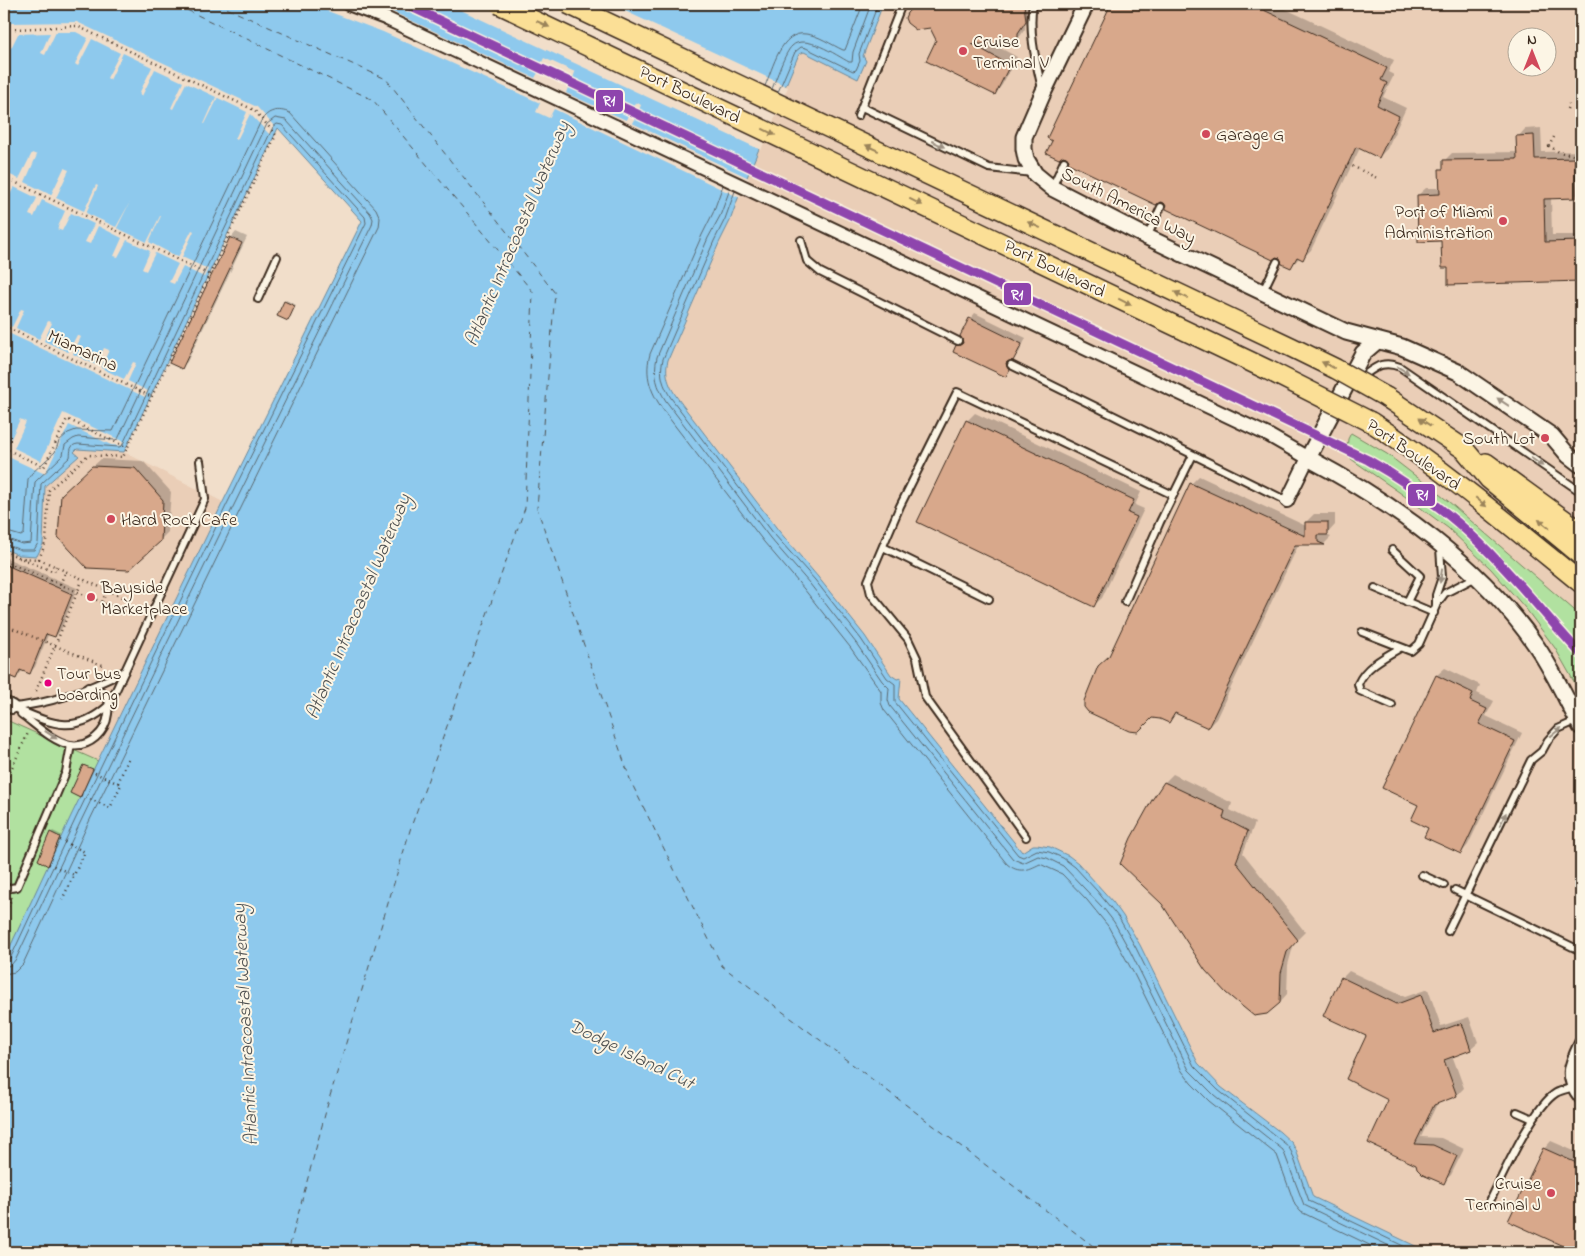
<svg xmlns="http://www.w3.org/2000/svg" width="1585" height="1256" font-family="'Indie Flower',sans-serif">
<rect width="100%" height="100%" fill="#f1deca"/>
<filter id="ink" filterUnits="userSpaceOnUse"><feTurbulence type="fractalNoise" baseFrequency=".02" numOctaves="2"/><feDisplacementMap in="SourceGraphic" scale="10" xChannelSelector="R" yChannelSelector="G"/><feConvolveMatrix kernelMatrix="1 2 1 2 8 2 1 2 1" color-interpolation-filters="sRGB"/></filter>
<g filter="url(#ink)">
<g fill="#eaceb7" fill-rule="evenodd">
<path d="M883,4H1581V1252H1428L1313,1197L1296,1150L1292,1143L1280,1132L1221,1087L1198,1063L1140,945L1123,916L1113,902L1078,863L1069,856L1050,847L1033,845L1022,852L899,699L901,678L897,679L891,675L865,636L818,577L779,531L684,407L670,387L666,372L668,360L719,243L730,221L737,201L799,54L804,52L863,56ZM1518,38H1548V68H1518Z"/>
<path d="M77,449L124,452L223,502L98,761L4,719V549L19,555L43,544L45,486L78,456L74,452Z"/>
</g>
<g fill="#b1e1a0" stroke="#76865f">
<path d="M1351,433L1387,454L1448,501L1581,616V694L1555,648L1526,609L1491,569L1448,528L1399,492L1351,459L1347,449L1348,439Z"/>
<path d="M4,719L98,761L4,960Z"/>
</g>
<path fill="#8ec9ed" stroke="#6d899a" d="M4,4H883L863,56L866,61L858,79L804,52L799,54L737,201L730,221L719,243L668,360C663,379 673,392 684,407L779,531L818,577L865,636L891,675L897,679L901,678L899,699L1022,852L1033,845H1037L1050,847L1069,856L1078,863L1113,902L1123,916L1140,945L1198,1063L1221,1087L1280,1132L1292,1143L1296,1150L1313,1197L1428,1252H4V960L70,818L223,502L362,221L278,128L124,452L77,449L74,452L79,456L45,486L43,544L37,556L19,555L4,549Z"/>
<g fill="#f1deca" fill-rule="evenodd">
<path d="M309,4H376L535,78L539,71L390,4H414L541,64L544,58L575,72L573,79L633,107L636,102L641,105L639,110L755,164L752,172L636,116L632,123L749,178L740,198L554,109L549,118L536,112L540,103L383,32ZM569,85L629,113L626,120L566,93Z"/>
<path d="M448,4H610L788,87L761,150Z"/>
<path d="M77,22L257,107L274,126L270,135L250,114L237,140L235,139L247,112L218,98L205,124H204L216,97L186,83L173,109L171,108L183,82L155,69L142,96L139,94L152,67L123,53L110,80L107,78L120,53L92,39L78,66L75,64L88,38L76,32H56L45,55L41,53L50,33L18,34L11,48L4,45V39L11,23Z"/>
<path d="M32,153L37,155L25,182L51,195L64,168L69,170L56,198L84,211L96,185L98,186L86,213L116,227L130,202L117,228L147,242L160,216H161L149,242L178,257L192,230L194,231L182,257L208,269L204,277L183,267L174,284L169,282L178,264L155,253L146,271L142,269L150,251L127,240L118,257L114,256L122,238L98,226L90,244L85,242L94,224L71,213L62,231L57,229L65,211L42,200L34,217L29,215L37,198L14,187L5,204H4V194L8,185L4,183V172L19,179Z"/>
<path d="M21,309L24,310L16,328L39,339L48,321L52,323L44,341L68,352L77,335L81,337L73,354L96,365L104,348L109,350L101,368L124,379L133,362L136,363L128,381L148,391L145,397L4,331V323L12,327Z"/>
<path d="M63,413L124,442L122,446L111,445L69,425L45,474L4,455V444L8,445L20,419L26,422L14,448L41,461Z"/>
</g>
<g fill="#0003">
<path d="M914,4H1032L1033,12L1025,24V29L1021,35L1013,43H991L1017,57L1002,85L995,93L937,40L930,27L906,19Z"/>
<path d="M1112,4H1275L1394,60L1388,72L1394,75L1383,97L1406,108L1387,149L1379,157L1360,148L1311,250L1303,258L1300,257L1291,267L1279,256L1273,258L1167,206L1164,202L1070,160L1054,140L1048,138Z"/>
<path d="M1541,128L1542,152L1581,151V191L1575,197L1551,198L1552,235H1581V280L1449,267L1443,240L1418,195L1426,188H1441V170L1445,166L1444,161L1452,153L1518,152V137L1525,129Z"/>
<path d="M236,232L247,237L187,362L181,367L231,238Z"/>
<path d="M286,300L296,305L288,320L285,302Z"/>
<path d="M975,313L1026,338L1019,353L1012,359L1014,363L1011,370L1006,375L957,346L963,340L970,319Z"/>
<path d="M975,413L1141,492L1135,505L1144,509L1102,598L1094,605L918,522L967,421Z"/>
<path d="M101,459L143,461L171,492L168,532L160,540L70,487Z"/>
<path d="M1199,476L1306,526V522L1314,514H1335V525L1326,535L1331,537L1324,544H1299L1216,719L1208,727L1177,713L1169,721L1111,655L1191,484Z"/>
<path d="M4,557L77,588L61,630L55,636L49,633L35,667L29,673L23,670L16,678L4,673Z"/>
<path d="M1445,668L1480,685L1477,693L1494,701L1486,716L1522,733L1468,845L1461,853L1430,827L1420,805L1384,788L1437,675Z"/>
<path d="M1173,774L1232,803L1230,810L1255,823L1243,853L1305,932L1294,943L1288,965L1287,994L1279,1003L1153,800L1165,782Z"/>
<path d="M53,831L61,835L49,863L51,833Z"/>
<path d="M1349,971L1405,997L1428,989L1441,1026L1469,1017L1478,1042L1470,1049L1452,1055L1464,1088L1457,1095L1438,1102L1421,1137L1441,1138L1464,1149L1451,1175L1443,1182L1424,1174L1390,1099L1368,1036L1342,978Z"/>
<path d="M1551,1141L1581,1154V1252L1510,1220L1544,1149Z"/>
</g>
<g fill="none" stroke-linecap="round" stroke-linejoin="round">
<g stroke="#5c6a71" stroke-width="1">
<path d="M765,86C773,68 781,30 806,34C818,35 832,45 843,50H845L863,4"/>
<path d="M772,89C776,79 785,52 792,46C805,33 836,55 849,62H852L853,52L871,4"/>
<path d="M778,92L795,52L801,47L806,48L853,71L856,70L860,61L859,54L878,4"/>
<path d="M723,185L713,213L702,235L650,354C643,380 654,398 669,418L764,542L804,589L850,647L881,691V703L884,710L1007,864C1019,874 1028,870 1040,864L1062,874L1087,900L1108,926L1134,974L1182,1071L1191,1083L1209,1101L1277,1155L1295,1205L1301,1212L1384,1252"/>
<path d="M730,189L720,216L708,238L657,357C653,375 657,387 666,401L770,538L810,584L856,643L882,681L889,688L888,700L890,706L1013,859L1023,863L1038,856L1047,858L1063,866L1104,909L1114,922L1130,951L1189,1070L1214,1095L1283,1150L1304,1205L1402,1252"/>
<path d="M735,191L725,219L714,241L663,359C659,375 663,385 671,398L774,534L815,580L861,639L887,678L895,684V702L1018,855L1023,857L1037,850L1049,852L1063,858L1075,867L1097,891L1119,918L1136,948L1194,1066L1218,1090L1288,1146L1292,1153L1309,1201L1416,1252"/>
<path d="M4,531L21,536L24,534L28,479L32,473L55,452L59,441L68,433L76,430L113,431L261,121C268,110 278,108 290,113L376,209L380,218L379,227L240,510L87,826L23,964L15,972L4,974"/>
<path d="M4,538L22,544L31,543L35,482L63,455L65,445L73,439L78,437L115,440L118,439L267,124L275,118L286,120L370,213L373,219L372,225L233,507L80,823L16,959L11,965L4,967"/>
<path d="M4,544L21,550H34L38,543L41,484L70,457C71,451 69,445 78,444L119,447L122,446L273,127L277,124L282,125L365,217L366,223L227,504L75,820L11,957L8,960H4"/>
</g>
<g stroke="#505252" stroke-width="1" stroke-dasharray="6 5" stroke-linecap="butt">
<path d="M155,4L187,10L373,100L533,292L525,508L411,827L330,1096L288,1252"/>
<path d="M217,4L386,79L555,293L537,508L631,782L722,966L1101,1252"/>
<path d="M4,11L26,4"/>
</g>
</g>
<g fill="#d8a88b" stroke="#3b2a1e">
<path d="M912,4H1024L1026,21L1018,33V38L1014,44H972L1010,65L995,95L926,61L936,40L930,28L916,30L907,23L905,18L907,13L910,10Z"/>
<path d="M1111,4H1251L1387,68L1381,80L1387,83L1377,105L1399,116L1379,158L1356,147L1303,260L1297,257L1291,268L1282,264L1280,258L1276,257L1273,260L1166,209V206L1164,203L1160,202L1156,205L1068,163L1069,160L1066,157L1063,156L1059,159L1046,153L1052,141L1047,138Z"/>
<path d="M1534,135L1535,159L1575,158L1576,198L1544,199L1545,242L1580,241L1581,281L1448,285V268H1442L1441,241L1418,242L1417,195L1440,194L1439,169H1443V160L1517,159L1516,136Z"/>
<path d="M230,237L242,243L182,369L169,363Z"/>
<path d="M284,301L295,306L288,321L277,316Z"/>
<path d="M969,318L1022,344L1013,361H1009L1006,363L1007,367L1009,370L1006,377L953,352L956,345H960L963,343L962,339L960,336Z"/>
<path d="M966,420L1134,500L1128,513L1137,517L1094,607L917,522Z"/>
<path d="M92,466L135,468L163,500L161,541L129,570L87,568L58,537L61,495Z"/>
<path d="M1190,483L1305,536V522H1328V535H1318V542L1325,545H1295L1208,728L1175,713L1169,723L1160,719L1152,718L1138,732L1129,731L1088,712L1084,707V701L1098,666L1109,656Z"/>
<path d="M4,564L72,594L55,637L46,634L30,674L20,670L16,679L4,674Z"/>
<path d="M1436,675L1473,693L1470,701L1487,709L1479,724L1515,741L1461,854L1424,837L1428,828L1411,820L1418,805L1382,788Z"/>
<path d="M83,765L93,769L80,798L70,793Z"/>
<path d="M1164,782L1225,811L1223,818L1248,831L1236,862L1298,940L1287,952L1281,973L1280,1003L1267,1014L1254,1016L1226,993L1205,970L1162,904L1120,864L1131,838L1152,800Z"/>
<path d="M50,832L60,837L48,866L38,860Z"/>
<path d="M1341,977L1397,1004L1421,995L1434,1033L1462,1023L1471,1050L1444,1060L1457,1096L1434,1105L1415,1144L1433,1145L1457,1156L1444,1184L1423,1175L1417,1169L1416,1165L1368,1143L1388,1100L1346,1079L1366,1036L1323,1016Z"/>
<path d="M1543,1148L1581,1165V1252H1576L1508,1221Z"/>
</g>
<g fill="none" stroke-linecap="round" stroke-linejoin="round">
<defs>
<g id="service">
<path d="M1033,4C1028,31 1036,62 1042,89"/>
<path d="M862,107L989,168L1032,173"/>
<path d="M858,116L902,4"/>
<path d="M1052,188L1064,161"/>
<path d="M1147,237L1161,207"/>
<path d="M801,240L807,261L820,272L958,341"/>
<path d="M1263,291L1277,262"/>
<path d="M258,299L277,257"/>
<path d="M1011,365L1287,501"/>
<path d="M1359,379C1374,369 1381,359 1400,367L1581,492"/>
<path d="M883,547L989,599"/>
<path d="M1392,550L1420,576L1407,602"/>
<path d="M1375,588L1434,613"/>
<path d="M1125,602L1160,522L1193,455"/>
<path d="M1436,605L1445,593L1476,577"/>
<path d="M1362,632L1411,651L1419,644L1436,606V595L1442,577L1440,548"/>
<path d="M1392,705L1360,691L1358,684C1365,667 1384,657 1400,648"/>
<path d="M12,707C50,723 74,737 109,705L205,499L200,461"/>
<path d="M13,707C52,704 90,689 125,671"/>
<path d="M21,714C35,724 53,742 70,745C90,748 106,732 108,714C109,708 110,701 106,695C102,690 95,689 88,687"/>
<path d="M1026,837L925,697L917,658L908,639L871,594L868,581L900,506L957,392L1173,495"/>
<path d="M1422,875L1444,885"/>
<path d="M4,889L17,887L66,772L71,745"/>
<path d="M1455,890L1581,951"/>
<path d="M1448,931L1531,760L1542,751L1548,740L1558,729L1578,720"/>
<path d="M1517,1112L1533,1119"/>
<path d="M1489,1203C1502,1177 1533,1107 1556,1093C1561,1090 1568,1089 1574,1087"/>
</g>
<g id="minor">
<path d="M348,4L385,18L615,126"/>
<path d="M1268,435L1308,458L1287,501"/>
<path d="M4,703L12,707"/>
<path d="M1581,1043C1571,1064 1564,1077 1581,1098"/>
</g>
<g id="tertiary">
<path d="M1086,4L1043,93L1024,137V149L1026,159L1035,174L1052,188L1147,237L1346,332L1402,347L1458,372L1552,436L1568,455L1581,465"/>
<path d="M1377,341L1363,353L1308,458C1393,503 1483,567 1537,647C1554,672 1567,701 1581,727"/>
</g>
<g id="primary">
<path d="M1386,397L1464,449L1489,479L1581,555"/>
<path d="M1371,422C1445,470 1512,527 1581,583"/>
<path d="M1486,463L1581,532"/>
</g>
</defs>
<use href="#service" stroke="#3b2a1e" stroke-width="10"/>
<use href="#minor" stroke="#3b2a1e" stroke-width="16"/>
<use href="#tertiary" stroke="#3b2a1e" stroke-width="19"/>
<use href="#primary" stroke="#3b2a1e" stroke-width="22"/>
<g stroke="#3b2a1e" stroke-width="2.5" stroke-dasharray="1 4" stroke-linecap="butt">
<path d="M15,29L77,26L254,110L276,135L123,457L88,455L49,490L46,542L39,559L19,558"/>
<path d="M1567,109L1569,104"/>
<path d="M1554,137L1549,146L1559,152L1581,157"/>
<path d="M1348,164L1377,178"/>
<path d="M4,177L210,275"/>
<path d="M4,326L152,397"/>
<path d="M4,448L44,467L67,419L128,448"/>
<path d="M4,551L54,572L56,566"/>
<path d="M39,559L130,601"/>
<path d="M4,561L130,614L136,615"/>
<path d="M60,584L66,571"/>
<path d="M102,602L107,590"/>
<path d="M4,625L105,666"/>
<path d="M36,691L82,581"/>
<path d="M4,774L13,778"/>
<path d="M8,776L28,733"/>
<path d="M118,783L128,759"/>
<path d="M81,795L110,808L121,785L93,772"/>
<path d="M60,840L85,852L61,902"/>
<path d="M49,864L74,875"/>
<path d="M4,916L12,897"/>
</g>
<use href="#service" stroke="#fcf5e5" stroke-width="6"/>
<use href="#minor" stroke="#fcf5e5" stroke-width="12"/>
<use href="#tertiary" stroke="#fcf5e5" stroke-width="15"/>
<use href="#primary" stroke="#fbdf96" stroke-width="19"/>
<defs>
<path id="minor-bridge" d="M615,126L1268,435"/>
<g id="primary-bridge">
<path d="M499,4L1268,370L1371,422"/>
<path d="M568,4L1291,347L1336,369L1386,397"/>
</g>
</defs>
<use href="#minor-bridge" stroke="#3b2a1e" stroke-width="16" stroke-linecap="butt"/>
<use href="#primary-bridge" stroke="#3b2a1e" stroke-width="22" stroke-linecap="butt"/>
<use href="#minor-bridge" stroke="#fcf5e5" stroke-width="12"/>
<use href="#primary-bridge" stroke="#fbdf96" stroke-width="19"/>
<defs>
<path id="rail-1" d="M405,4L1368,460C1400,478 1430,499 1458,523C1502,561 1541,611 1581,654"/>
</defs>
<use href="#rail-1" stroke="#fcf5e5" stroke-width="12"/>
<use href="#rail-1" stroke="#8e44ad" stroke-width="9"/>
</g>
<defs><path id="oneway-solid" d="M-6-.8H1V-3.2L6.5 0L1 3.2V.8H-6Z" transform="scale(1.25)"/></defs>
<g fill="#9b845a">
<use href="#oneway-solid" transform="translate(543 24) rotate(25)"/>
<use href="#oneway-solid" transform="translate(769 132) rotate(26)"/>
<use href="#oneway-solid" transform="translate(872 148) rotate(-155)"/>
<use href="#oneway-solid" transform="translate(916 202) rotate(26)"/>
<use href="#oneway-solid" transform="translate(1034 225) rotate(-155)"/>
<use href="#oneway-solid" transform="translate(1181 295) rotate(-155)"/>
<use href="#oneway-solid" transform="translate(1125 302) rotate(26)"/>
<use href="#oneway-solid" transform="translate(1328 365) rotate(-154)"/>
<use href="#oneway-solid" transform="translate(1425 422) rotate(-146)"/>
<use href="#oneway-solid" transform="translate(1481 502) rotate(40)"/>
<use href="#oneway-solid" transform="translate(1544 524) rotate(-141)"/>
</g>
<g fill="#9c9082">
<use href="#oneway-solid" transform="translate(938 144) rotate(26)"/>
<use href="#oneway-solid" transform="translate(1403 370) rotate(31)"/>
<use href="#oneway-solid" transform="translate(1503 402) rotate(-146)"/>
<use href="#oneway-solid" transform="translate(1537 462) rotate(35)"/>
<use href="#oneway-solid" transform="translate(1441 576) rotate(99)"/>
<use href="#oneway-solid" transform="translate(1556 732) rotate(-38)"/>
<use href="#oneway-solid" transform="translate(51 735) rotate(34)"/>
<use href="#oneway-solid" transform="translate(1503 819) rotate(-64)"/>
</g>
</g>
<g fill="#d1495b" stroke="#fcf5e5" stroke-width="2">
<circle cx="963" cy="51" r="5"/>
<circle cx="1206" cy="134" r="5"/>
<circle cx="1503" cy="221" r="5"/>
<circle cx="1545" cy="438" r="5"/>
<circle cx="111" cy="519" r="5"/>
<circle cx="91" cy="597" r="5"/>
<circle cx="1551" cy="1193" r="5"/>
</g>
<circle fill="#e5007d" stroke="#fcf5e5" stroke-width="2" cx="48" cy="683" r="4.5"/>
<g text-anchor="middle" stroke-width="4" stroke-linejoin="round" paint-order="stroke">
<g font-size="17" fill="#3b2a1e" stroke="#fcf5e5" text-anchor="start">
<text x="57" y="679">Tour bus<tspan x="57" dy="21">boarding</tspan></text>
</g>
<g font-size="18" fill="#3b2a1e" stroke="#fcf5e5" text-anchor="start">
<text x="973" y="47">Cruise<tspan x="973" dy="21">Terminal V</tspan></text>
<text x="1216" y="140">Garage G</text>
<text x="1493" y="217" text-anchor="end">Port of Miami<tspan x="1493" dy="21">Administration</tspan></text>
<text x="1535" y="444" text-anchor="end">South Lot</text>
<text x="121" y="525">Hard Rock Cafe</text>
<text x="101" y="593">Bayside<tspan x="101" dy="21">Marketplace</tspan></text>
<text x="1541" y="1189" text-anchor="end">Cruise<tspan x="1541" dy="21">Terminal J</tspan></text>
</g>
<g font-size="18" fill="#3b2a1e" stroke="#fcf5e5">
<text transform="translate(690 94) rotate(26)" y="6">Port Boulevard</text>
<text transform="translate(1129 205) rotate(27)" y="6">South America Way</text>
<text transform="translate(1055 268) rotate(26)" y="6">Port Boulevard</text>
<text transform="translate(83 350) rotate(25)" y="6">Miamarina</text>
<text transform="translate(1414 454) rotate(35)" y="6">Port Boulevard</text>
</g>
<g font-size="19" font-style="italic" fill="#505252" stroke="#fcf5e5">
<text transform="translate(516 233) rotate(-67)" y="7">Atlantic Intracoastal Waterway</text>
<text transform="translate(357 606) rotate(-67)" y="7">Atlantic Intracoastal Waterway</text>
<text transform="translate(244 1025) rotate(-93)" y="7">Atlantic Intracoastal Waterway</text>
<text transform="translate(632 1053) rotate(26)" y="7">Dodge Island Cut</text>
</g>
</g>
<g stroke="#fcf5e5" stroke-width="2">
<rect x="595" y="89" width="29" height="24" rx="5" fill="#8e44ad"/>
<rect x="1003" y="282" width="29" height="24" rx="5" fill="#8e44ad"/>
<rect x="1407" y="483" width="29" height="24" rx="5" fill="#8e44ad"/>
</g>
<g font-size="14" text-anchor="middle" font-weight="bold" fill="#fff">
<text x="609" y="105">R1</text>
<text x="1017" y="299">R1</text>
<text x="1422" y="499">R1</text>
</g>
<rect width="1585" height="1256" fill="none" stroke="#fcf5e5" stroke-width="20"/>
<rect x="10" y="10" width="1565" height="1236" fill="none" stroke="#3b2a1e" stroke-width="2" filter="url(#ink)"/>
<g transform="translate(1532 52)"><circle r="24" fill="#fcf5e5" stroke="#afa495"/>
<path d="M0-4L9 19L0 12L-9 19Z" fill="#d1495b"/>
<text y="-8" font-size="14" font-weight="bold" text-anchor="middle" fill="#3b2a1e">N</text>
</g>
</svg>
